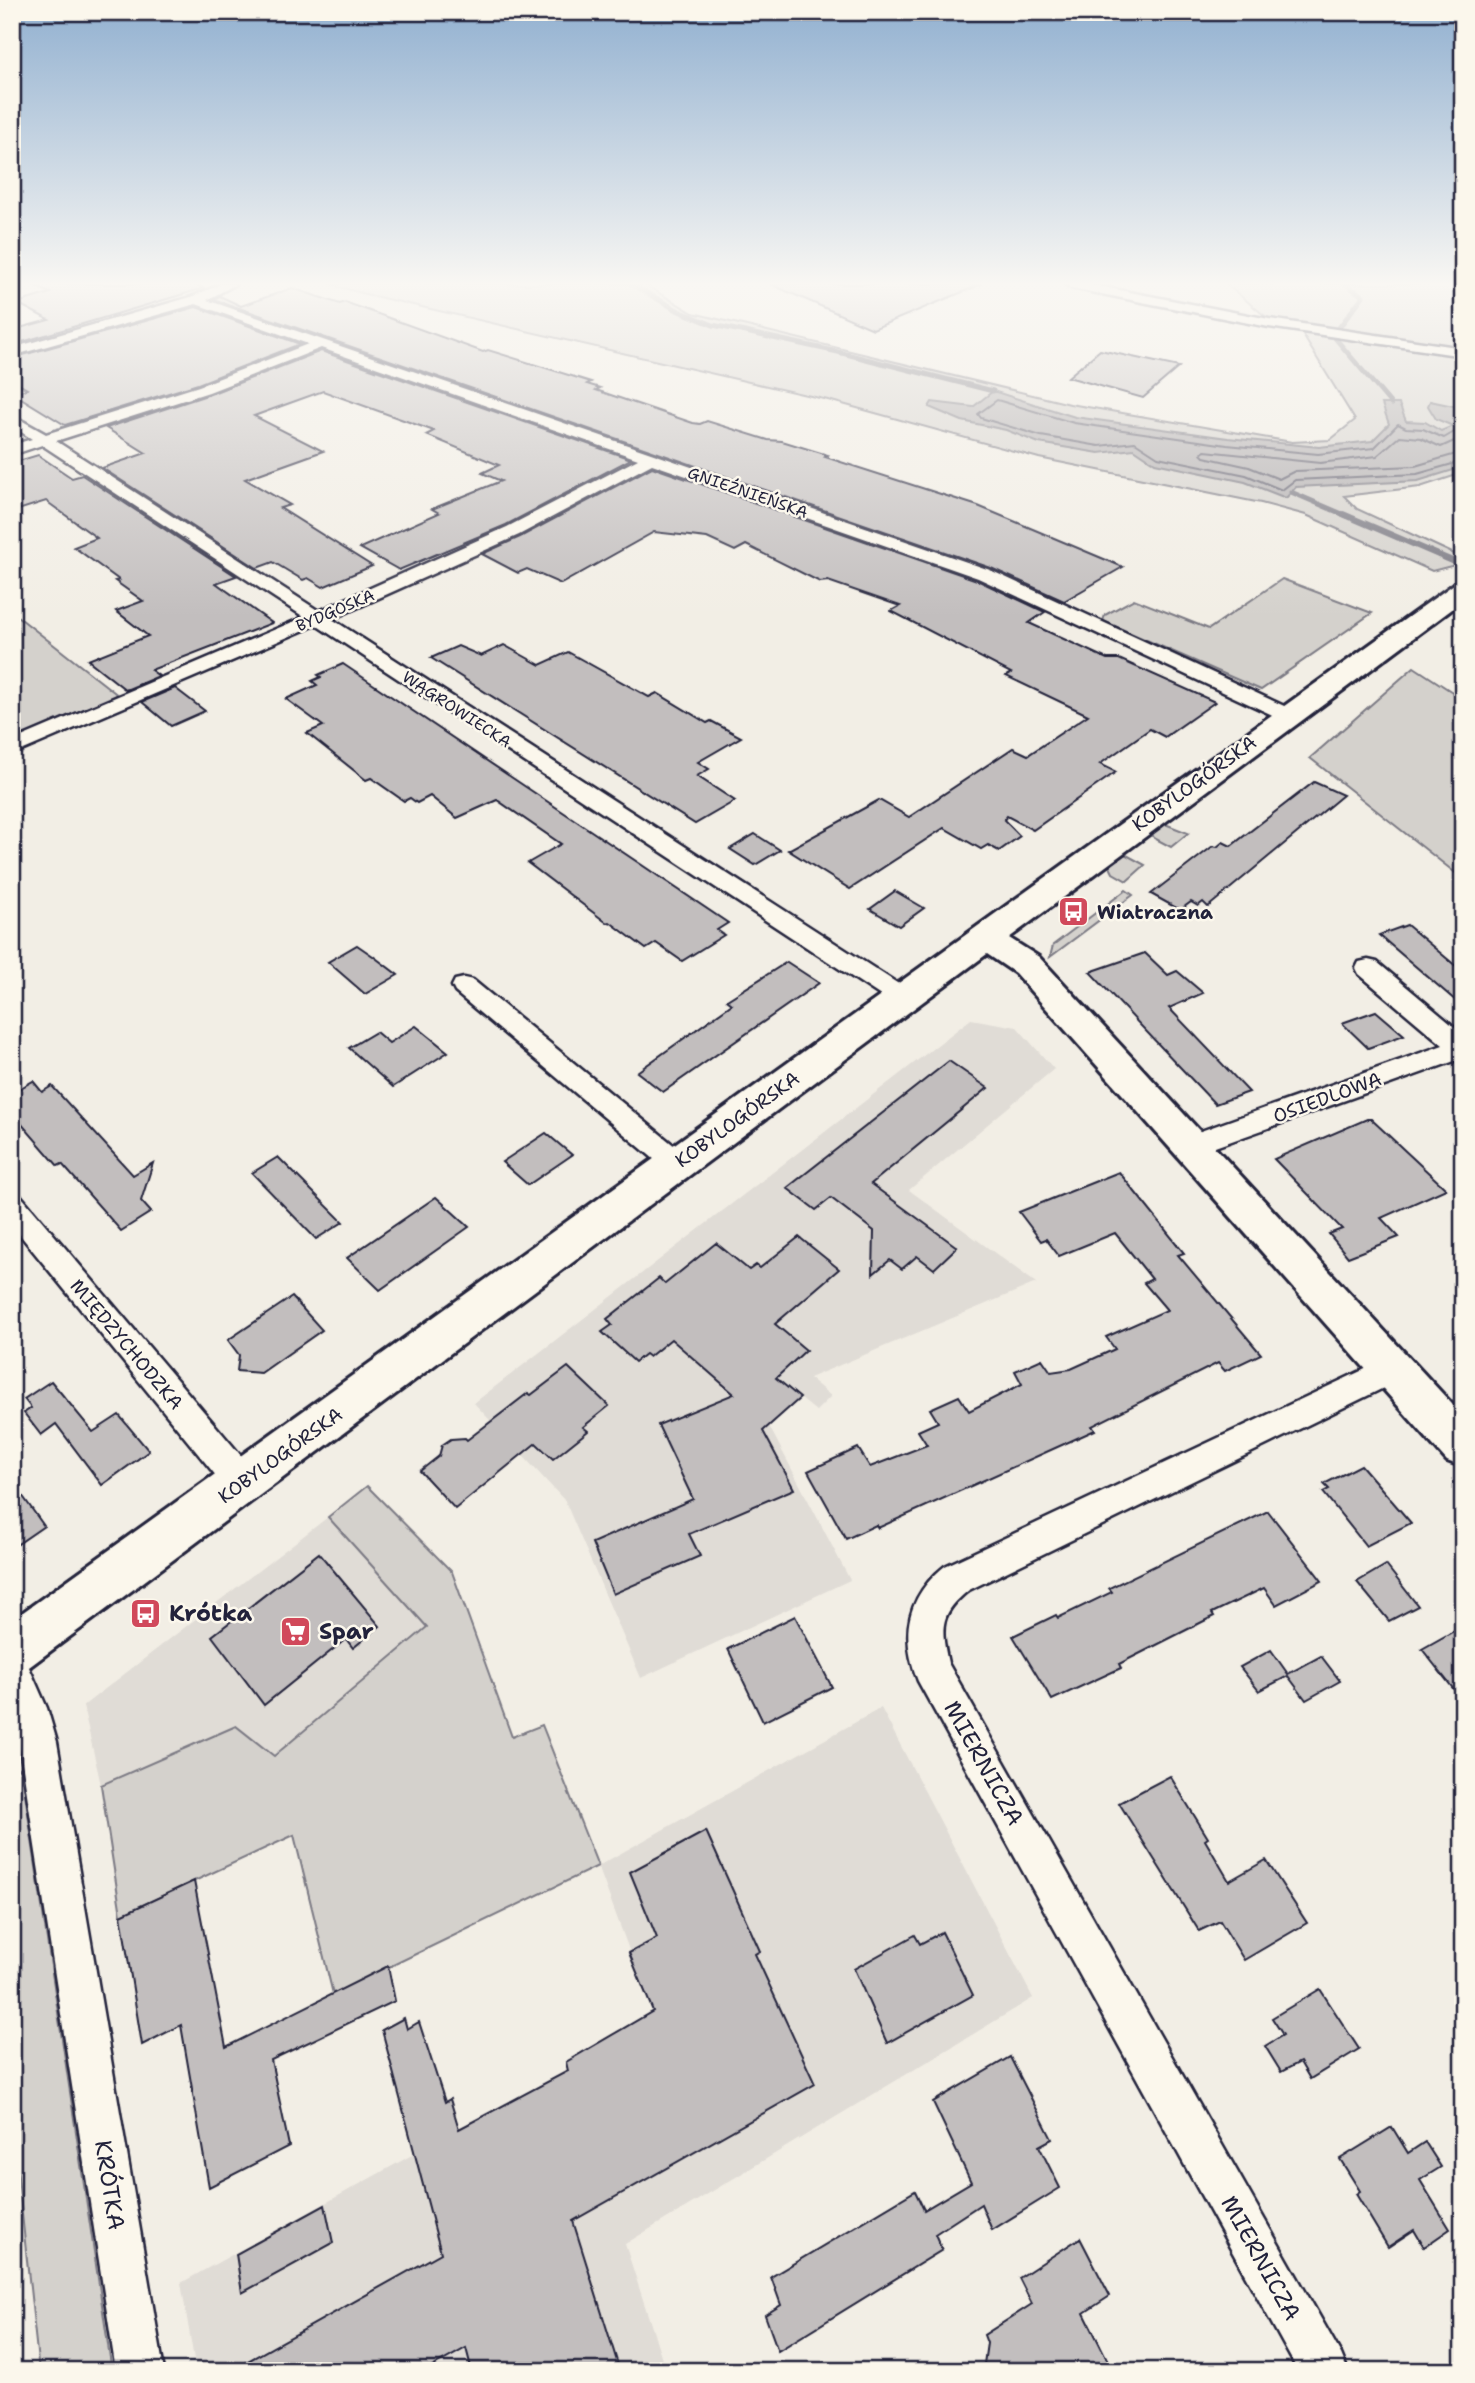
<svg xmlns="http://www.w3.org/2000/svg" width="1475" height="2383" font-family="'Shantell Sans',sans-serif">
<rect width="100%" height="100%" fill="#f2eee5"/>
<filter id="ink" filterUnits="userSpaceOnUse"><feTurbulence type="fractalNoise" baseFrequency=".0143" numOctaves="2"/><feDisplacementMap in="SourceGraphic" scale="14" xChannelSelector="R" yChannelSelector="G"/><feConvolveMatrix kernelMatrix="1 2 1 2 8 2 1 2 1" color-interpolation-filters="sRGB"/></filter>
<g filter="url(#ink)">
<g fill="#e0dcd6">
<path d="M971,1019L1017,1027L1054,1069L909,1190L1036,1283L809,1378L831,1396L816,1411L800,1398L769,1426L850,1580L641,1678L565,1501L474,1403Z"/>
<path d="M328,1517L428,1627L274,1757L236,1726L101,1785L83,1706Z"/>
<path d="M881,1708L1033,1998L625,2244L666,2371H196L181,2283L459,2129L568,2071L566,2062L652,2012L598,1866Z"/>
</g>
<g fill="#d4d1cc" stroke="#7b7a84" stroke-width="2">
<path d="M329,284H644L693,313L1070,404L1292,442L1330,440L1355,420L1301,332L1463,356V473L1420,487L1344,496L1357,509L1463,558V563L1432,571L1306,515L1261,503L1039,458L828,400L365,294Z"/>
<path d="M1226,284H1463V348L1270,320Z"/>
<path d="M1282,579L1372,613L1261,690L1103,621L1105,615L1134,599L1209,629Z"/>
<path d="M12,612L119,696L12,741Z"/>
<path d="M1414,667L1463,699V879L1310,758Z"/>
<path d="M1165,824L1188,833L1171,847L1154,838L1151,832L1157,825Z"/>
<path d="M1121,852L1145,865L1127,881L1113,873L1110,867L1114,858Z"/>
<path d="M1126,890L1133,895L1050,957L1053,945Z"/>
<path d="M367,1486L452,1572L512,1737L542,1725L598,1866L333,1994L294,1835L121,1915L101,1785L236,1726L274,1756L427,1627L328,1517Z"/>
<path d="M21,1767L112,2371H39L12,2122V1773Z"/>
</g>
<path fill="#aeabad" stroke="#76747f" stroke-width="2" d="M993,391L1075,417L1228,438L1319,447L1372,441L1389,424L1382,404H1399L1406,421L1425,422L1441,431L1453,426L1436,419L1428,406L1430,401L1463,408V467L1418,481L1296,487L1286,498L1245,482L1155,463L1134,449L1099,453L1039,443L1006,430L962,421L929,407L932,402L973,407Z"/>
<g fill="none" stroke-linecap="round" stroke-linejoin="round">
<g stroke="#5a5969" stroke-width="2">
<path d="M1463,414L1455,416L1458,425L1456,431L1444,438L1423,429L1406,428L1398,424L1374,448L1318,454L1227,445L1074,423L997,400L978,414L981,418L1041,436L1099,446L1135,442L1158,457L1246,475L1282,490L1295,480L1417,474L1463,461"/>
<path d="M1463,437L1441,447L1421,438L1400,436L1377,456L1320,463L1205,451L1201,454L1204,457L1249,467L1279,479L1295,471L1415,466L1463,452"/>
</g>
<g stroke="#76747f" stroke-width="5">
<path d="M631,284L679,311L713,325L838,352L993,391"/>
<path d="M1338,329L1363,296L1345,284"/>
<path d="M1335,338L1391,404"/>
<path d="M1291,492L1347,516"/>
</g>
<path stroke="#76747f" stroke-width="6" d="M1343,514L1457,563"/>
</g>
<g fill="#c2bebe" stroke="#22223b" stroke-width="2">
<path d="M31,284H194L204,288L12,345V330L49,320L17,303L50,293Z"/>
<path d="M770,284H982L873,329Z"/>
<path d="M292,288L340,304L345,302L483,352L488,350L591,382L587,384L600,388L596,390L693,423L700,424L707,421L768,440L782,441L828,455L825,457L978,506L1123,567L1064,601L991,568L213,299L220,296L241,306Z"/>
<path d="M196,307L300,344L198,384L65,425L13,393L27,389L12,380V358Z"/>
<path d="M1100,350L1179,367L1143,398L1068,377Z"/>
<path d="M321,351L631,459L506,525L399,570L360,548L439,513L432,509L501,481L482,473L499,465L426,435L434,431L323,391L254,416L323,451L245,479L290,505L280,508L372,566L323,587L308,578L303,580L273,562L257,568L102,468L146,453L106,428L210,394Z"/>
<path d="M38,455L72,478L82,475L236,576L216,583L272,623L151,670L159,676L126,690L88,660L148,636L116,611L143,601L115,581L119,580L74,547L97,538L46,501L12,512V463Z"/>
<path d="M652,467L977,580L1045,612L1029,623L1107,659H1119L1215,702L1165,737L1150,729L1100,764L1116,772L1033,830L1007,816L1004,820L1020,836L999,851L988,845L981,849L944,828L850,889L788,850L879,800L909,817L1013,748L1028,755L1088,715L1006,676L1011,673L891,611L900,606L828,581L820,582L746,545L735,551L707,538L654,532L561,584L527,569L518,573L482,554L520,537Z"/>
<path d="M504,645L540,665L568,652L649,697L657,693L707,723L711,721L741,737L698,762L709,769L697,776L735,801L695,824L431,658L458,646L481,656Z"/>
<path d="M343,664L728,923L717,930L724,935L682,961L656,943L646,949L610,922L607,923L528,863L561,844L497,800L457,818L430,796L417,803L410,798L404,801L371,778L366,780L307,733L323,726L286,699L317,685L312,681L321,677L318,675Z"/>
<path d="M175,688L205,711L171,726L142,702Z"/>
<path d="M1314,782L1343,795L1208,907L1203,902L1198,906L1191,902L1180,910L1151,894L1213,846L1217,847L1223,842L1231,846Z"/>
<path d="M755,834L780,850L755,865L730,849Z"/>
<path d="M895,891L924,908L899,926L870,909Z"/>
<path d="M1407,925L1463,972V1007L1379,935Z"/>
<path d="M357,945L373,956L398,975L365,994L328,962Z"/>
<path d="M1145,953L1168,975L1177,971L1203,993L1169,1008L1249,1092L1215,1104L1090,972Z"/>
<path d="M787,962L819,983L663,1092L637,1072L732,1004L727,1000Z"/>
<path d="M1376,1011L1404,1035L1368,1048L1342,1023Z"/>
<path d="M416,1026L448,1052L393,1087L349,1048L376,1032L389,1043Z"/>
<path d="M949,1061L988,1088L871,1184L957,1247L934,1269L917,1256L902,1269L890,1260L873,1274L874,1231L831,1198L816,1210L787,1188Z"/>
<path d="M33,1081L42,1092L52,1086L133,1175L153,1163L141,1201L151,1212L121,1231L62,1164L58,1166L12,1113V1093Z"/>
<path d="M1367,1119H1371L1446,1189L1381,1218L1399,1237L1348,1257L1329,1234L1342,1229L1274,1159Z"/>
<path d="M546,1133L572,1155L528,1185L502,1162Z"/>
<path d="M278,1157L343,1222L316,1239L252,1173Z"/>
<path d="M1119,1172L1184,1253L1178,1255L1261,1354L1225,1371L1218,1363L1092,1426L1095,1430L878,1528L876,1525L846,1539L808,1471L858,1448L870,1467L927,1445L918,1431L938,1422L930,1409L959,1396L969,1411L1022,1384L1015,1371L1042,1359L1051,1372L1071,1369L1115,1349L1106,1337L1167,1310L1144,1283L1152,1279L1115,1233L1059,1256L1046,1239L1041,1241L1019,1212Z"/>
<path d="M436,1197L469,1227L380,1290L347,1258Z"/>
<path d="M799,1237L839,1269L775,1324L806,1350L776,1378L800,1398L763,1431L794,1489L689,1534L700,1556L613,1594L592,1543L693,1499L658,1425L734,1394L671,1339L649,1357L645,1354L635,1362L602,1332L612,1325L607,1319L659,1278L665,1284L716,1243L749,1270L756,1265L760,1268Z"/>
<path d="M292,1297L322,1330L261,1373L237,1371L239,1355L228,1340Z"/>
<path d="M568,1367L609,1406L583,1427L588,1431L553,1459L536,1443L455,1509L420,1471L439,1456L442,1445L451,1439L465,1438L467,1440L528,1393L531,1395Z"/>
<path d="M51,1381L93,1432L119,1415L149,1451L102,1485L56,1424L41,1435L24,1413L31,1408L24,1399Z"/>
<path d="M1361,1465L1411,1523L1366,1546L1323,1492L1329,1489L1324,1484Z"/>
<path d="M12,1481L44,1526L12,1548Z"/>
<path d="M1268,1511L1322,1581L1276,1605L1264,1588L1212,1613L1214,1616L1119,1664L1121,1668L1052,1700L1013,1636L1056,1615L1058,1618L1112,1592L1109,1588Z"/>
<path d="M319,1553L380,1626L353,1648L346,1639L264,1705L212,1636Z"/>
<path d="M1386,1565L1418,1606L1389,1621L1357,1582Z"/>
<path d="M795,1616L832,1687L763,1722L728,1649Z"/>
<path d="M1463,1626V1701L1422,1649Z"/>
<path d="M1271,1650L1288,1674L1321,1656L1340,1681L1306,1700L1288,1676L1259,1691L1240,1667Z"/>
<path d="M1170,1776L1208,1838L1205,1840L1229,1881L1266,1860L1307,1923L1244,1960L1220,1921L1199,1931L1119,1803Z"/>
<path d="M706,1831L760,1951L755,1954L815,2084L573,2221L620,2371H472L466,2348L425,2371H230L441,2253L382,2030L404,2018L407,2029L419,2022L445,2102L450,2099L459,2129L568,2071L566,2062L653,2011L629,1953L657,1938L630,1872Z"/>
<path d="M194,1881L226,2047L388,1966L395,2001L271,2060L289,2146L209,2187L181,2025L142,2045L121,1915Z"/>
<path d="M942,1932L973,1995L887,2043L854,1969L915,1935L920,1944Z"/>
<path d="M1320,1989L1359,2049L1310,2079L1300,2062L1281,2072L1265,2046L1283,2035L1272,2018Z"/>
<path d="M1010,2057L1052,2139L1039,2146L1060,2188L992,2230L981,2204L935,2234L942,2250L778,2351L765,2315L781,2305L771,2277L915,2191L924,2210L971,2182L933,2102Z"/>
<path d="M1392,2127L1408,2153L1425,2142L1441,2167L1420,2180L1450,2229L1424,2247L1414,2230L1388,2247L1356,2194L1360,2191L1340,2159Z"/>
<path d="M325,2205L333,2243L242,2293L236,2254Z"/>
<path d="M1080,2238L1110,2296L1084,2313L1113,2371H983L987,2343L984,2335L1032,2304L1019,2278Z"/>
</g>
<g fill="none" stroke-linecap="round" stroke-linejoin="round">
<defs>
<g id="street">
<path d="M221,284H236L207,300L990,570L1295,711L1298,715L1295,719H1281L978,578L652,464L519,535L332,619L911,992L914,998L911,1004L902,1007L893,1004L316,625L12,755V741L304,617L42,445L12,455V445L32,439L12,426V415L46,434L199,386L308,344L196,304L12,356V348L191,297ZM321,348L638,459L507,527L319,611L56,441L209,392Z"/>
<path d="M1065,284H1088L1269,319L1463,348V356L1269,327L1071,288Z"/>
<path d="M1368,960L1377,962L1463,1034V1058L1201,1152L1191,1155L1181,1152L1177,1145L1181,1138L1443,1045L1359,974L1356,968L1359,962Z"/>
<path d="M464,978L473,980L687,1156L691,1163L687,1170L677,1174L667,1170L455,992L452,986L455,980Z"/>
<path d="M12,1194L22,1197L254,1471L258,1482L254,1493L242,1497L230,1493L12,1225Z"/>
<path d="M1393,1356L1404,1360L1408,1369L1404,1378L969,1590C940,1613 940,1627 948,1663L1341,2354L1348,2371H1298L918,1681C900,1636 906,1597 945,1566Z"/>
<path d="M12,1653L25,1658L47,1708L57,1742L164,2371H116L19,1742L12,1714Z"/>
</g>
<path id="secondary" d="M1463,582V601L1009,938L1039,957L1463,1416V1467L1447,1461L1015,973L987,954L29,1667L12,1674V1620L1454,584Z"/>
</defs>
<use href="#street" stroke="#22223b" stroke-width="5"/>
<use href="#secondary" stroke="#22223b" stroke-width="6"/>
<use href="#street" fill="#fbf7ec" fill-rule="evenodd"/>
<use href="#secondary" fill="#fbf7ec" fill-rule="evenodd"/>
</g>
</g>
<linearGradient id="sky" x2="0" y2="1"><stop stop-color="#91b0d0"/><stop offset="0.46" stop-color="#f9f7f3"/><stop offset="1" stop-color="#f9f7f3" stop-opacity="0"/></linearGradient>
<rect width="1475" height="617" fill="url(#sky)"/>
<defs>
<symbol id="bus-square" viewBox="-11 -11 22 22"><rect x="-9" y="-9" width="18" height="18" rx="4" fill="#d1495b" stroke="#fbf7ec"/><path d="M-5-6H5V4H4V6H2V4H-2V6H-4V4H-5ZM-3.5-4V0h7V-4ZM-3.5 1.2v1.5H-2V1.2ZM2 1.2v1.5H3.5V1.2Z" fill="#fff"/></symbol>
<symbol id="supermarket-square" viewBox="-11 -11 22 22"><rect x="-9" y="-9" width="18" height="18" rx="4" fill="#d1495b" stroke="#fbf7ec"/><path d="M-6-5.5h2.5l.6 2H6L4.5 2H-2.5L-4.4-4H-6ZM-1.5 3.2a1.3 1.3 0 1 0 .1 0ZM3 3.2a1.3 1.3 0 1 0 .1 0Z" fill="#fff"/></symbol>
</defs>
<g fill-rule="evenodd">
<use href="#bus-square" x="1056" y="894" width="35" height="35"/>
<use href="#bus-square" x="128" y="1596" width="35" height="35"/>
<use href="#supermarket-square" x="278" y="1614" width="35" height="35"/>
</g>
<g text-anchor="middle" stroke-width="5" stroke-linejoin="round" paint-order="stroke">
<g font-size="16" fill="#22223b" stroke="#fbf7ec">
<text transform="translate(748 492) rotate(19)" y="6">GNIEŹNIEŃSKA</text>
<text transform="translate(335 610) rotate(-23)" y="6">BYDGOSKA</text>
<text transform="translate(457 709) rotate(33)" y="6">WĄGROWIECKA</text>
</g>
<g font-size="19" fill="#22223b" stroke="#fbf7ec">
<text transform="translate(1194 783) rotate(-36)" y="7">KOBYLOGÓRSKA</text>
<text transform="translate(1327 1097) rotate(-20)" y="7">OSIEDLOWA</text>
<text transform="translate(737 1119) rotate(-36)" y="7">KOBYLOGÓRSKA</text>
<text transform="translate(127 1344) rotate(50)" y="7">MIĘDZYCHODZKA</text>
<text transform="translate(280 1455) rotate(-36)" y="7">KOBYLOGÓRSKA</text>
</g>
<g font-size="19" font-weight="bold" fill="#22223b" stroke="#fbf7ec" text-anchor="start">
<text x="1097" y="919">Wiatraczna</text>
</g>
<g font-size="23" font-weight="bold" fill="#22223b" stroke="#fbf7ec" text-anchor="start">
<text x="169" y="1621">Krótka</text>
<text x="319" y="1639">Spar</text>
</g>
<g font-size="23" fill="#22223b" stroke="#fbf7ec">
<text transform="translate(984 1763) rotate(61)" y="8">MIERNICZA</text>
<text transform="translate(110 2185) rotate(81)" y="8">KRÓTKA</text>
<text transform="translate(1261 2258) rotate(61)" y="8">MIERNICZA</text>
</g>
</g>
<rect width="1475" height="2383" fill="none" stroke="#fbf7ec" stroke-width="42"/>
<rect x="21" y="21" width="1433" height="2341" fill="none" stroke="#22223b" stroke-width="2.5" filter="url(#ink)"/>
</svg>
